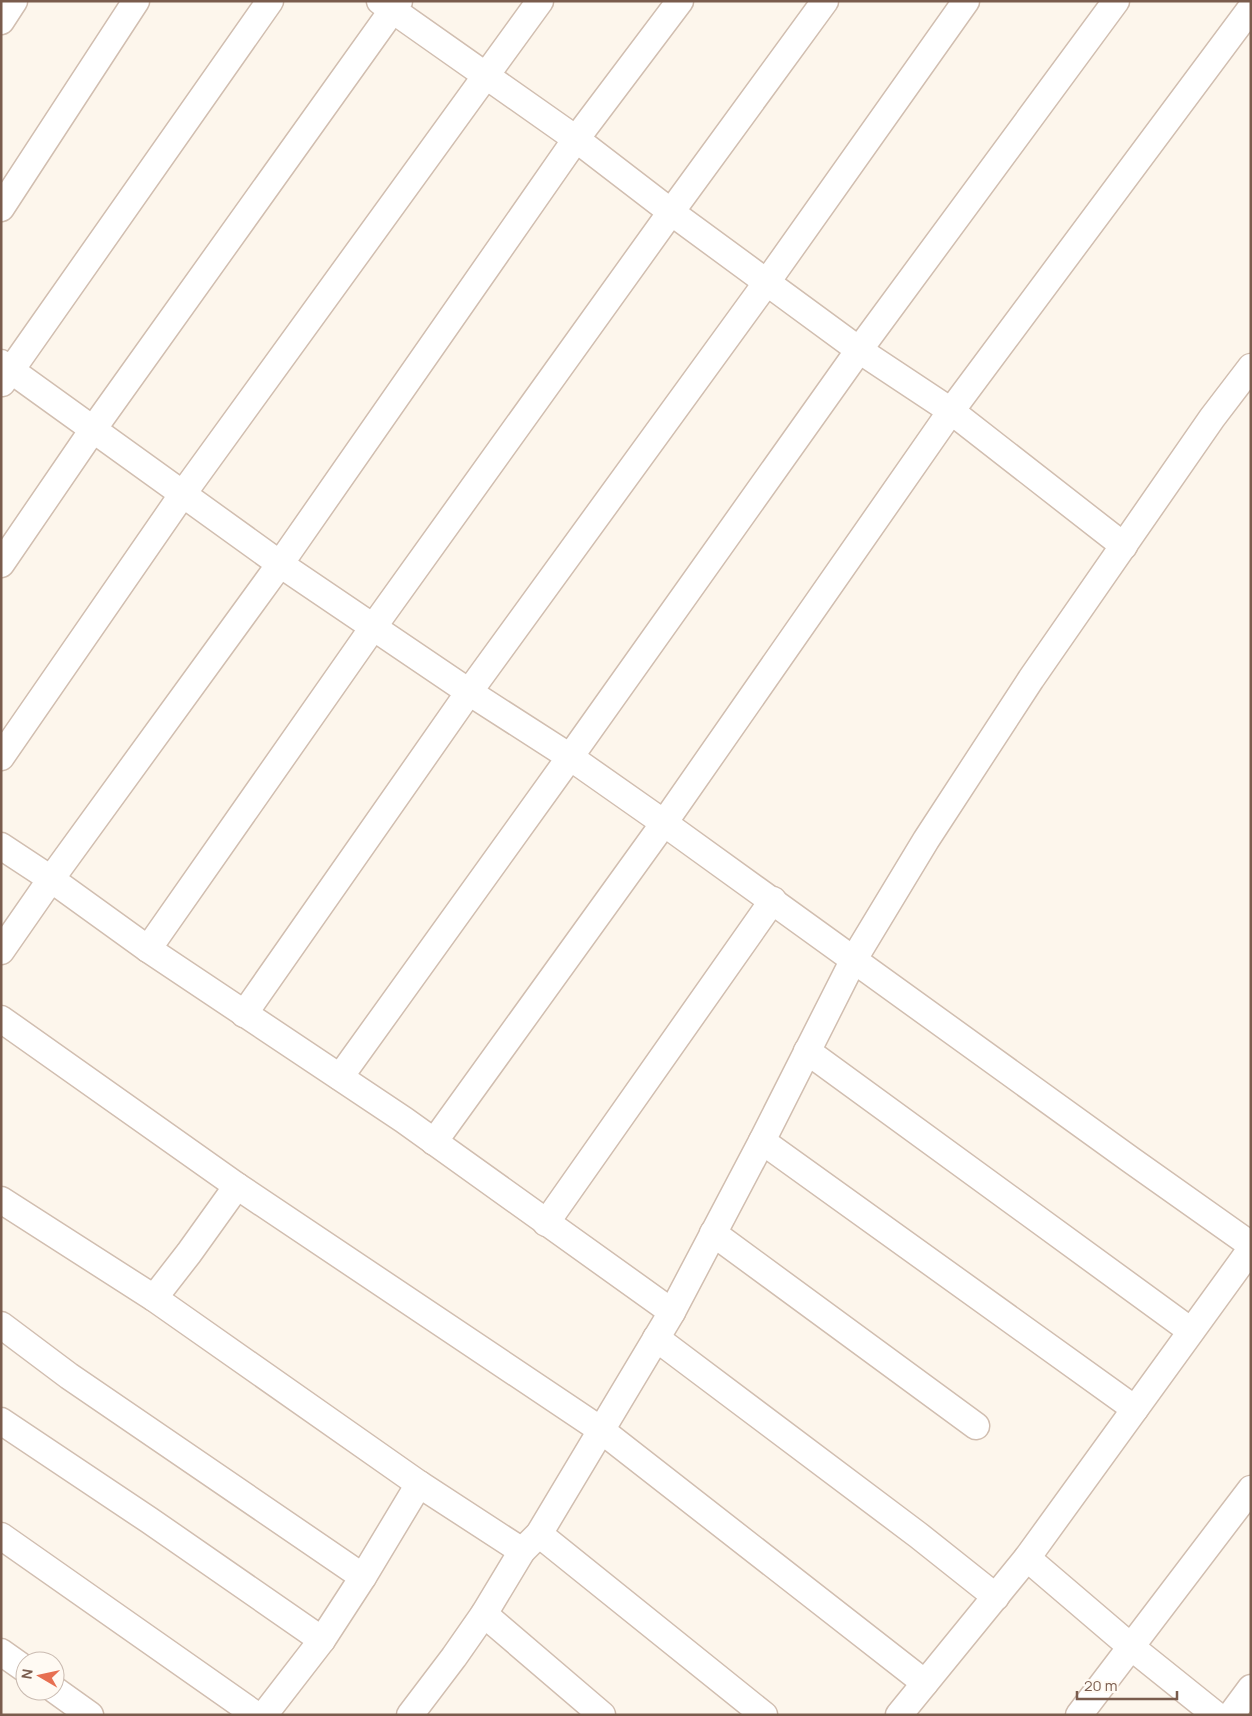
<svg xmlns="http://www.w3.org/2000/svg" width="1252" height="1716" font-family="Manrope,sans-serif">
<rect width="100%" height="100%" fill="#fdf6ec"/>
<g fill="none" stroke-linecap="round" stroke-linejoin="round">
<defs>
<g id="minor">
<path d="M380,1L576,139L671,212L859,350L951,411L1124,546"/>
<path d="M1,21L14,1"/>
<path d="M1,208L136,1"/>
<path d="M1,363L280,564L469,692L570,757L664,823L1131,1160L1251,1245"/>
<path d="M2,383L270,1"/>
<path d="M1,564L94,428L399,1"/>
<path d="M1,757L182,495L540,1"/>
<path d="M1,846L51,879L148,949L404,1120L672,1312"/>
<path d="M148,949L374,626L671,212L825,1"/>
<path d="M1,951L51,879L280,564L576,139L680,1"/>
<path d="M244,1014L469,692L767,282L966,1"/>
<path d="M1,1019L237,1186L601,1430L925,1683"/>
<path d="M807,1051L1191,1331"/>
<path d="M340,1077L570,757L859,350L1116,1"/>
<path d="M762,1141L1135,1409"/>
<path d="M434,1142L664,823L951,411L1251,8"/>
<path d="M1,1200L154,1298L419,1484L522,1551"/>
<path d="M546,1223L773,900"/>
<path d="M713,1233L976,1426"/>
<path d="M154,1298L189,1253L237,1186"/>
<path d="M1,1325L69,1376L363,1577"/>
<path d="M656,1338L918,1535L996,1597"/>
<path d="M1,1421L149,1520L322,1640"/>
<path d="M539,1534L764,1715"/>
<path d="M1,1536L256,1715"/>
<path d="M1027,1558L1130,1646L1216,1715"/>
<path d="M484,1614L602,1715"/>
<path d="M1,1652L25,1669"/>
<path d="M55,1690L90,1715"/>
<path d="M264,1715L322,1640L363,1577L419,1484"/>
<path d="M410,1715L454,1657L484,1614L522,1551L539,1534L672,1312L762,1141L854,959L926,840L1031,679L1212,418L1251,367"/>
<path d="M899,1715L1027,1558L1251,1249"/>
<path d="M1079,1715L1251,1489"/>
<path d="M1231,1715L1251,1688"/>
</g>
</defs>
<use href="#minor" stroke="#d1beb0" stroke-width="29"/>
<use href="#minor" stroke="#fff" stroke-width="26"/>
</g>
<rect width="1252" height="1716" fill="none" stroke="#7a5c4d" stroke-width="5"/>
<g transform="translate(40 1676) rotate(279)"><circle r="24" fill="#fffaf3" stroke="#cabbb1"/>
<path d="M0-4L9 19L0 12L-9 19Z" fill="#e76f51"/>
<text y="-8" font-size="14" font-weight="bold" text-anchor="middle" fill="#7a5c4d">N</text>
</g>
<path d="M1077 1691v8h100v-8" fill="none" stroke="#7a5c4d" stroke-width="2.5"/>
<text x="1084" y="1691" font-size="15" fill="#7a5c4d" stroke="#fffaf3" stroke-width="4" paint-order="stroke">20 m</text>
</svg>
